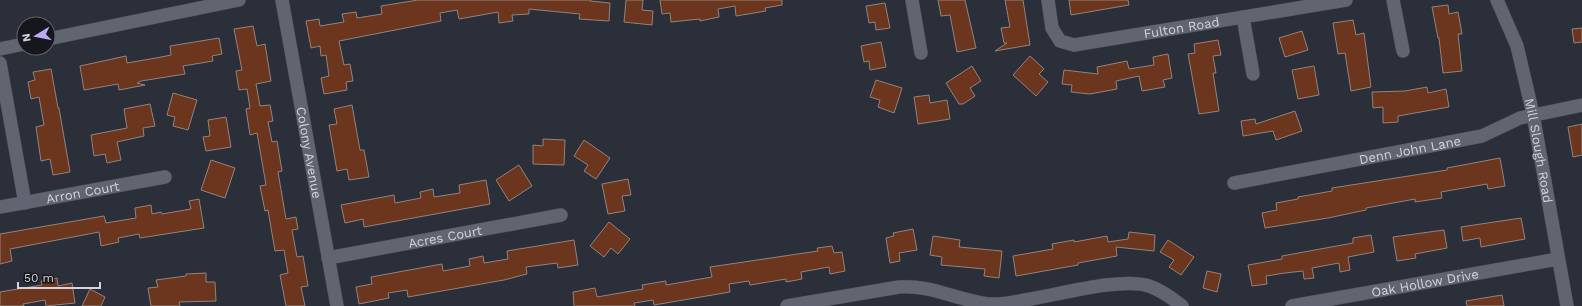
<svg xmlns="http://www.w3.org/2000/svg" width="1582" height="306" font-family="'Work Sans',sans-serif">
<rect width="100%" height="100%" fill="#2b2f3a"/>
<g fill="#6b361d" stroke="#92837d">
<path d="M418,0H591L590,1L610,3L609,21L579,19L580,14L529,9V14L512,15L513,21L499,23L498,12L459,19L457,10L440,13L441,21L339,41L344,65L350,64L353,81L346,82L347,90L324,94L321,78L329,76L326,55L321,56L320,46L311,48L306,21L319,19L320,26L344,22L342,14L356,12L357,18L382,14L381,6Z"/>
<path d="M626,0H643L642,10L653,11L652,25L624,22Z"/>
<path d="M660,0H782V5L765,8L766,11L736,16L735,6L718,9L719,17L700,21V19L671,22L670,13L662,14Z"/>
<path d="M938,0H965L976,48L957,52L950,15L941,16Z"/>
<path d="M1005,0H1023L1030,45L995,51L1007,43H1004L1001,28L1010,27Z"/>
<path d="M1069,0H1128L1129,5L1071,15Z"/>
<path d="M885,3L890,28L876,30L875,22L869,23L866,6Z"/>
<path d="M1448,5L1449,14L1458,12L1462,34H1458L1462,71L1443,73L1439,38H1438L1432,7Z"/>
<path d="M1353,20L1356,35L1364,33L1371,87L1351,91L1345,53L1338,54L1333,23Z"/>
<path d="M253,26L257,46L265,44L271,81L256,84L260,106L270,105L273,121L268,122L272,142L277,141L282,171L278,172L286,219L296,217L298,229L292,230L297,257L303,256L308,286L301,287L305,306H286L280,275L288,273L284,250L275,251L268,210L265,211L260,186L266,185L257,133L250,135L246,109L250,108L247,89L239,90L236,71L242,70L234,29Z"/>
<path d="M1582,28V42L1574,43L1572,29Z"/>
<path d="M1302,31L1308,50L1285,57L1279,38Z"/>
<path d="M219,38L222,54L212,56L213,61L183,66L185,74L141,81L137,83L145,85L119,90L118,84L84,90L80,66L126,56L127,63L156,58L171,55L170,46Z"/>
<path d="M1218,40L1221,55L1213,56L1216,73H1213L1219,111L1199,114L1188,54L1195,53L1194,44Z"/>
<path d="M881,42L886,67L870,70L869,61L864,62L861,46Z"/>
<path d="M1168,54L1172,78L1163,80L1165,87L1142,91L1139,76L1116,81L1117,89L1090,94L1071,92L1072,85L1062,84L1064,70L1098,74L1097,67L1127,61L1129,69L1154,65L1153,57Z"/>
<path d="M1030,56L1044,69L1039,74L1048,82L1036,96L1013,75Z"/>
<path d="M972,66L981,81L970,88L975,96L963,104H959L946,83Z"/>
<path d="M1314,66L1319,95L1298,99L1292,70Z"/>
<path d="M51,69L58,108H59L70,172L53,175L50,159L41,161L36,127L44,125L39,97L31,99L28,82L35,80L33,72Z"/>
<path d="M876,80L902,88L894,113L878,107L880,100L870,97Z"/>
<path d="M1427,87L1428,93L1446,89L1449,107L1398,116V122L1383,123V107L1373,108L1372,92L1405,91Z"/>
<path d="M173,93L197,100L188,130L173,126L175,117L167,115Z"/>
<path d="M929,95L930,103L947,100L950,119L918,124L914,97Z"/>
<path d="M150,104L155,126L143,128L144,136L117,142L121,160L107,163L105,154L94,156L91,135L127,128L124,109Z"/>
<path d="M352,105L360,150H364L369,177L349,180L347,169L337,171L329,125L337,124L334,109Z"/>
<path d="M1295,111L1302,131L1276,140L1273,131L1243,136L1241,121L1255,119L1256,124Z"/>
<path d="M226,117L231,147L206,151L203,137L210,136L208,120Z"/>
<path d="M1582,124V155L1573,157L1568,127Z"/>
<path d="M543,139L565,140L564,165L533,164V145L543,146Z"/>
<path d="M584,140L610,158L596,179L584,171L588,165L574,156Z"/>
<path d="M1500,158L1505,186L1488,189L1487,184L1441,192L1442,198L1415,202V199L1366,208V210L1328,218L1265,228L1262,213L1277,210L1276,203L1298,199V197L1332,191V188L1447,170V168Z"/>
<path d="M211,160L235,168L225,198L201,190Z"/>
<path d="M519,165L532,186L509,201L496,180Z"/>
<path d="M628,179L631,195L622,196L625,211L608,214L602,184Z"/>
<path d="M486,180L490,204L364,227L363,219L345,223L341,205L394,195L395,203L421,198L420,192L433,189L434,197L460,193L459,185Z"/>
<path d="M199,199L204,228L140,238L139,234L118,238L119,242L101,246L99,232L10,249L12,261L0,264V234L104,216L106,223L136,218L135,208L151,205L152,214L161,212L162,214L191,209L189,201Z"/>
<path d="M1521,218L1525,239L1481,247L1480,238L1463,241L1461,227Z"/>
<path d="M609,222L630,239L618,254L611,248L604,257L590,246Z"/>
<path d="M913,229L917,250L899,253L900,261L890,263L886,238L894,236L893,233Z"/>
<path d="M1444,230L1447,248L1415,254L1416,258L1397,261L1393,237Z"/>
<path d="M1129,232L1155,235L1154,251L1116,247L1117,256L1078,263V265L1016,276L1013,256L1053,249L1052,244L1074,240V242L1107,236L1108,242L1128,239Z"/>
<path d="M1371,235L1374,252L1348,257L1350,270L1340,272L1339,263L1312,268L1314,278L1304,279L1303,271L1285,273L1266,276L1267,284L1252,286L1248,265L1282,259V256L1353,243V238Z"/>
<path d="M933,236L960,240L959,247L1002,251L999,278L984,276L985,269L941,265L942,257L930,255Z"/>
<path d="M574,240L578,265L558,268L557,263L526,267L527,274L504,280L408,297L407,290L388,293L389,298L359,304L356,287L372,284L371,277L442,264L443,271L470,266L469,259L483,256L484,263L508,259L507,251Z"/>
<path d="M1168,240L1194,257L1181,275L1169,267L1174,260L1160,252Z"/>
<path d="M832,246L834,253L842,252L845,271L830,274L829,267L801,272L802,279L786,282V279L750,285L749,281L729,284L730,292L654,305L653,300L634,303L635,306H574L573,292L595,288L597,297L643,289L642,285L666,281V285L712,277L710,267L818,251L817,248Z"/>
<path d="M1207,271L1221,274L1217,292L1203,288Z"/>
<path d="M206,273V282H215L216,301L179,302L180,306H151L148,288L158,287L156,280L186,276V274Z"/>
<path d="M57,278L58,286L72,283L75,303L46,306L45,300L23,304L24,306H0V292L42,285L41,281Z"/>
<path d="M90,289L105,297L101,306H82Z"/>
<path d="M1502,295L1504,306H1467L1466,301Z"/>
</g>
<g fill="none" stroke-linecap="round" stroke-linejoin="round">
<defs>
<g id="minor">
<path id="s1" d="M282,0L337,306"/>
<path d="M912,0L921,53"/>
<path id="s2" d="M1048,0L1052,28L1060,41L1074,45L1346,0"/>
<path d="M1393,0L1403,51"/>
<path id="s3" d="M1497,0L1517,46L1533,114L1567,306"/>
<path d="M1243,17L1253,74"/>
<path d="M48,39L239,0"/>
<path d="M0,49L24,44"/>
<path d="M0,63L25,203"/>
<path id="s4" d="M1234,183L1482,136L1520,118L1582,105"/>
<path id="s5" d="M0,207L165,177"/>
<path id="s6" d="M328,258L561,215"/>
<path d="M787,306L899,287C933,285 956,300 989,304C1003,305 1017,301 1031,299C1061,294 1122,277 1149,286C1161,290 1172,298 1182,306"/>
<path id="s7" d="M1292,306L1558,259"/>
</g>
</defs>
<use href="#minor" stroke="#494c55" stroke-width="14"/>
<use href="#minor" stroke="#616571" stroke-width="13"/>
</g>
<g text-anchor="middle" stroke-width="3" stroke-linejoin="round" paint-order="stroke">
<g font-size="13" fill="#d3d5dc" stroke="#16171c">
<text dy="5" stroke="none"><textPath href="#s2" startOffset="167">Fulton Road</textPath></text>
<text dy="5" stroke="none"><textPath href="#s4" startOffset="179">Denn John Lane</textPath></text>
<text dy="5" stroke="none"><textPath href="#s3" startOffset="157">Mill Slough Road</textPath></text>
<text dy="5" stroke="none"><textPath href="#s1" startOffset="155">Colony Avenue</textPath></text>
<text dy="5" stroke="none"><textPath href="#s5" startOffset="84">Arron Court</textPath></text>
<text dy="5" stroke="none"><textPath href="#s6" startOffset="119">Acres Court</textPath></text>
<text dy="5" stroke="none"><textPath href="#s7" startOffset="135">Oak Hollow Drive</textPath></text>
</g>
</g>
<g transform="translate(36 36) rotate(260)"><circle r="19" fill="#16171c" stroke="#626369"/>
<path d="M0-3L7 15L0 10L-7 15Z" fill="#baaaf6"/>
<text y="-6" font-size="11" font-weight="bold" text-anchor="middle" fill="#d3d5dc">N</text>
</g>
<path d="M18 282v6h82v-6" fill="none" stroke="#d3d5dc" stroke-width="2"/>
<text x="24" y="282" font-size="12" fill="#d3d5dc" stroke="#16171c" stroke-width="3" paint-order="stroke">50 m</text>
</svg>
